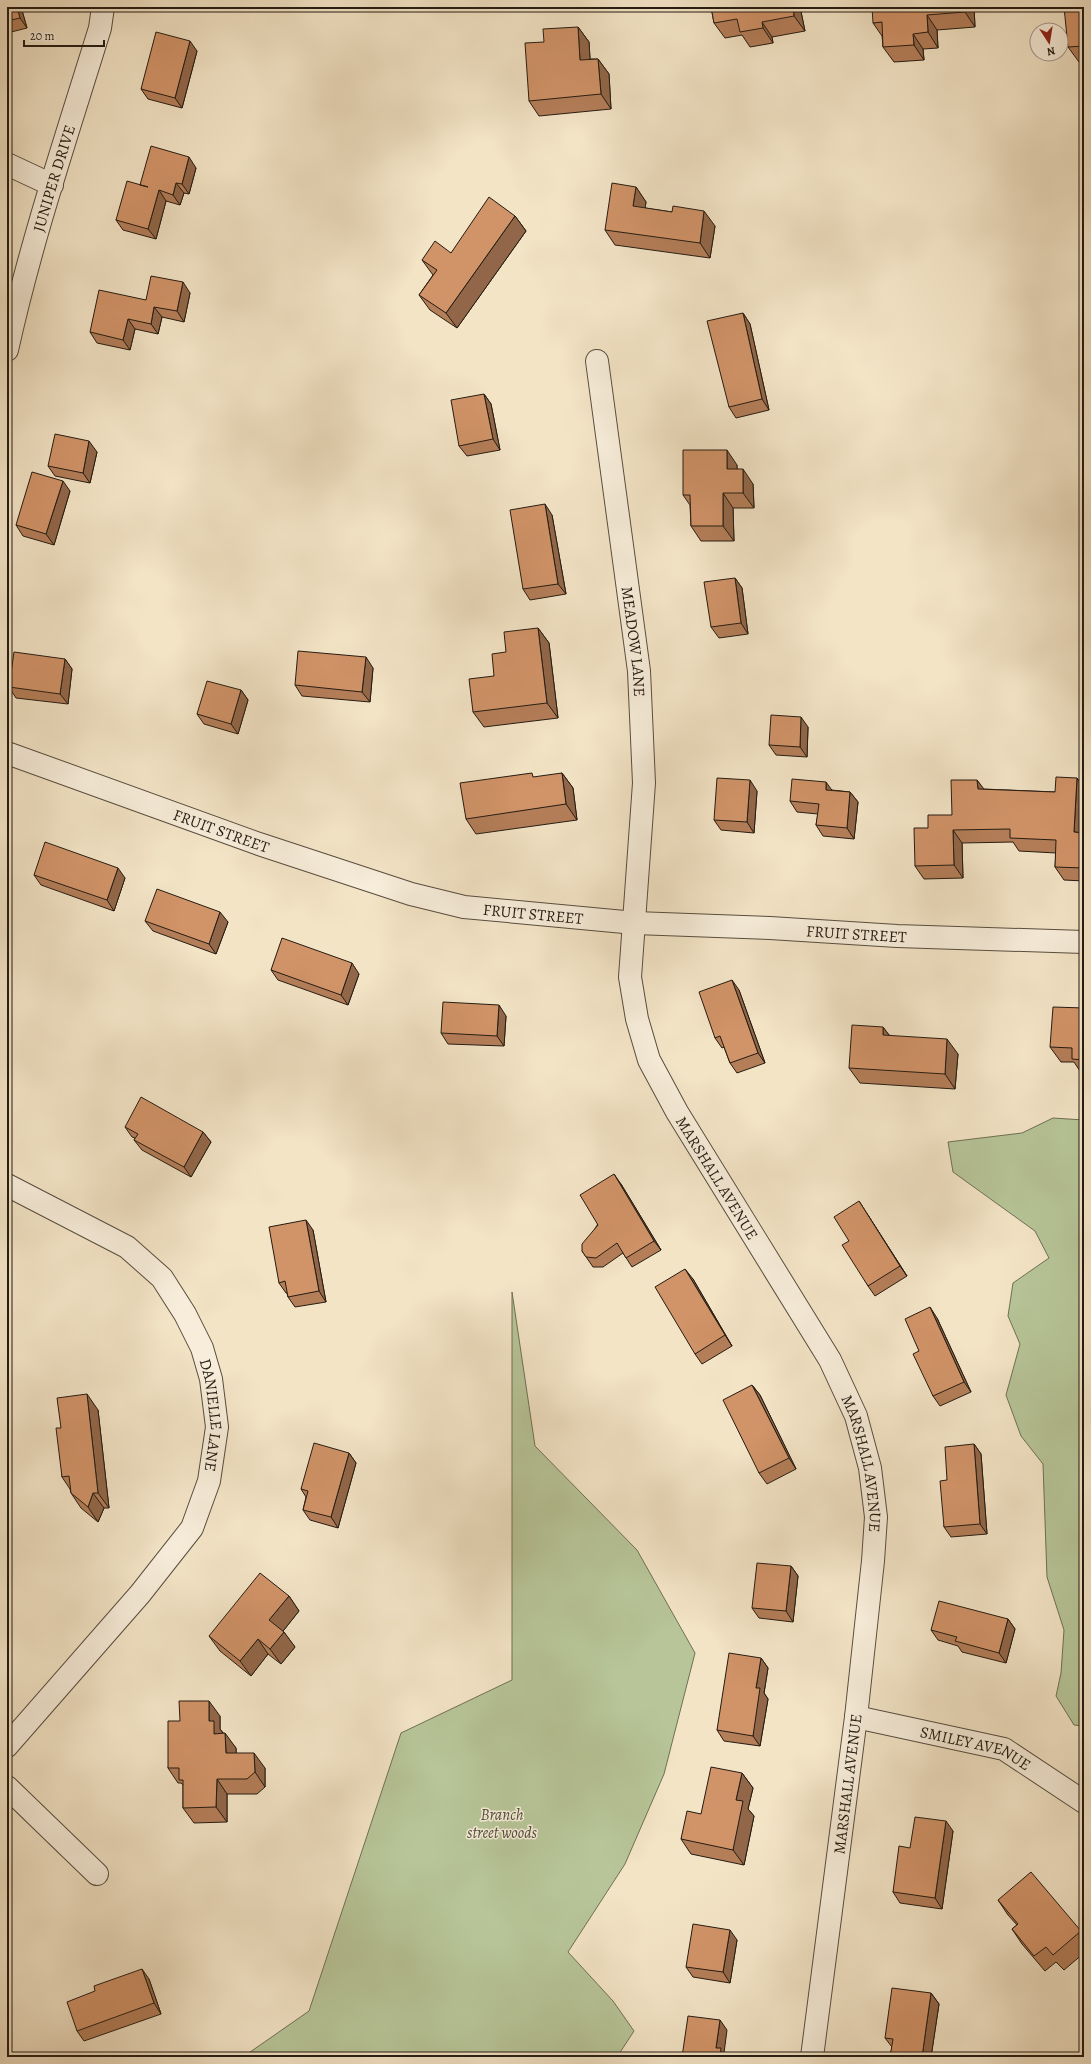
<svg xmlns="http://www.w3.org/2000/svg" width="1091" height="2064" font-family="Alegreya,serif">
<rect width="100%" height="100%" fill="#f3e4c6"/>
<filter id="stains"><feTurbulence type="fractalNoise" baseFrequency=".005" numOctaves="4"/><feColorMatrix values="0 0 0 0 .2 0 0 0 0 .09 0 0 0 0 .02 0 0 0 .5 -.17"/></filter>
<radialGradient id="worn" r=".72"><stop offset=".6" stop-color="#630" stop-opacity="0"/><stop offset="1" stop-color="#630" stop-opacity=".3"/></radialGradient>
<g fill="#b7c598" stroke="#6e7055">
<path d="M1053,1118L1084,1120V1726L1074,1725L1056,1696L1061,1673L1064,1630L1047,1577L1043,1464L1021,1436L1006,1395L1020,1344L1008,1316L1013,1283L1049,1258L1035,1231L953,1172L948,1142L1022,1133Z"/>
<path d="M512,1292L535,1446L637,1550L695,1653L664,1774L625,1864L568,1952L613,2001L634,2031L617,2057H243L309,2011L401,1733L512,1680Z"/>
</g>
<g fill="none" stroke-linecap="round" stroke-linejoin="round">
<defs>
<g id="minor">
<path d="M7,164L52,185"/>
<path id="s1" d="M7,350C31,241 67,135 100,28L103,7"/>
<path id="s2" d="M597,361L639,671L644,783L630,977L637,1019L649,1060L677,1112L830,1360L856,1416L870,1468L876,1517L873,1561L856,1717L812,2057"/>
<path id="s3" d="M7,753L259,844L411,894L464,907L635,923L770,928L897,936L1084,942"/>
<path id="s4" d="M7,1185L127,1247L162,1278L185,1314L202,1348L211,1379L217,1427L209,1481L192,1528L140,1594L7,1746"/>
<path id="s5" d="M856,1717L1004,1749L1084,1802"/>
<path d="M7,1787L97,1874"/>
</g>
</defs>
<use href="#minor" stroke="#584d3f" stroke-width="24"/>
<use href="#minor" stroke="#f7edda" stroke-width="22"/>
</g>
<g fill="#b47e59" stroke="#241b12">
<path d="M7,7H21L27,28L7,33Z"/>
<path d="M711,7H800L805,31L772,37L773,43L750,47L742,35L725,38L714,23Z"/>
<path d="M974,7L975,27L937,30L938,48L923,49L924,60L894,62L883,47L882,36L873,23Z"/>
<path d="M1084,7V62H1079L1068,47Z"/>
<path d="M578,27L589,42L590,59H598L609,74L611,109L539,116L529,101Z"/>
<path d="M197,51L182,108L148,99L141,89Z"/>
<path d="M196,168L189,194L184,193L180,205L166,201L156,239L123,230L116,220L140,185Z"/>
<path d="M636,187L646,202L645,208L672,212L715,226L710,258L615,245L605,230Z"/>
<path d="M515,216L526,231L457,328L430,310L419,295L433,275L422,260L451,253Z"/>
<path d="M190,293L184,322L162,317L158,334L135,329L130,350L97,343L90,332L146,300Z"/>
<path d="M743,313L750,324L769,410L736,418L729,407Z"/>
<path d="M484,394L491,404L500,450L467,456L459,446Z"/>
<path d="M97,452L90,483L55,476L48,466Z"/>
<path d="M737,465V469L753,484L754,508H733L734,541H701L691,526L690,505L683,495Z"/>
<path d="M70,491L54,545L23,536L16,525Z"/>
<path d="M552,515L566,594L530,600L523,589Z"/>
<path d="M735,578L742,588L748,634L719,638L711,627Z"/>
<path d="M538,628L549,643L558,718L484,727L473,712L494,676Z"/>
<path d="M65,659L72,669L68,704L16,698L9,687Z"/>
<path d="M373,668L370,702L302,696L295,685Z"/>
<path d="M241,690L248,700L238,734L204,724L197,714Z"/>
<path d="M808,727L807,757L776,755L769,745Z"/>
<path d="M562,773L573,788L577,820L476,834L466,819Z"/>
<path d="M1077,778L1084,788V881L1064,880L1055,867L1056,853L1019,851L1013,842L962,843L963,878L924,879L915,866L928,828L952,815L977,780L983,789L1055,792Z"/>
<path d="M832,790L850,792L858,802L854,839L823,836L816,825L818,814L797,812L790,801Z"/>
<path d="M757,791L754,833L721,830L714,820Z"/>
<path d="M34,875L125,878L114,911L41,885Z"/>
<path d="M145,921L228,922L216,954L153,931Z"/>
<path d="M271,970L359,974L348,1005L278,980Z"/>
<path d="M739,990L765,1063L737,1073L730,1063L724,1047L722,1048L715,1038Z"/>
<path d="M1084,1008V1074H1082L1074,1062H1061L1050,1047Z"/>
<path d="M506,1016L504,1046L448,1044L441,1033Z"/>
<path d="M883,1027L889,1035L958,1054L955,1089L860,1083L849,1068Z"/>
<path d="M125,1127L203,1132L211,1142L191,1177L142,1150L134,1140L135,1138L132,1137Z"/>
<path d="M621,1184L661,1250L632,1267L623,1253L603,1267H593L582,1251Z"/>
<path d="M866,1212L907,1276L875,1296L868,1286L849,1241Z"/>
<path d="M313,1230L326,1302L295,1307L288,1297L287,1293H286L279,1283Z"/>
<path d="M693,1279L732,1346L702,1364L695,1354Z"/>
<path d="M937,1318L971,1392L940,1406L933,1396L919,1351Z"/>
<path d="M752,1385L760,1395L796,1469L767,1484L759,1473Z"/>
<path d="M98,1410L109,1508H104L98,1522L81,1508L71,1493L70,1489L62,1477L61,1428Z"/>
<path d="M974,1444L981,1454L987,1534L951,1537L944,1527L947,1480Z"/>
<path d="M349,1453L356,1463L338,1528L310,1520L303,1510L306,1497L301,1489Z"/>
<path d="M791,1566L798,1576L793,1622L759,1618L752,1608Z"/>
<path d="M289,1596L299,1611L283,1631L295,1647L281,1664L268,1654L251,1676L220,1651L209,1636Z"/>
<path d="M1008,1619L1015,1629L1006,1663L962,1652L958,1646L938,1640L931,1630Z"/>
<path d="M761,1658L768,1668L764,1693L768,1699L760,1746L724,1741L717,1730Z"/>
<path d="M220,1716V1729L236,1748V1753L265,1768V1787L257,1794H227V1822L194,1823L183,1808V1785L181,1783H178L168,1768L180,1721Z"/>
<path d="M742,1773L753,1788L748,1809L754,1816L744,1865L691,1854L681,1839L701,1814Z"/>
<path d="M953,1831L942,1909L900,1903L893,1892L910,1848Z"/>
<path d="M998,1900L1081,1931L1084,1935V1953L1064,1970L1056,1962L1045,1971L1022,1944L1012,1929L1017,1925L1008,1915Z"/>
<path d="M737,1940L730,1983L693,1977L686,1967Z"/>
<path d="M149,1979L161,2014L84,2041L77,2031Z"/>
<path d="M931,1993L939,2004L931,2057H890L892,2047L885,2038Z"/>
</g>
<g fill="#926749" stroke="#241b12">
<path d="M17,7H21L27,28L20,18Z"/>
<path d="M793,7H800L805,31L794,16Z"/>
<path d="M965,7H974L975,27L965,12Z"/>
<path d="M927,15L937,30L938,48L928,32Z"/>
<path d="M762,22L772,37L773,43L763,28Z"/>
<path d="M578,27L589,42L591,75L580,60Z"/>
<path d="M913,34L923,49L924,60L914,45Z"/>
<path d="M190,41L197,51L182,108L175,98Z"/>
<path d="M598,59L609,74L611,109L601,94Z"/>
<path d="M189,157L196,168L189,194L182,184Z"/>
<path d="M176,183L184,193L180,205L173,195Z"/>
<path d="M636,187L646,202L643,221L633,206Z"/>
<path d="M159,190L166,201L156,239L148,229Z"/>
<path d="M704,211L715,226L710,258L700,243Z"/>
<path d="M515,216L526,231L457,328L446,313Z"/>
<path d="M183,282L190,293L184,322L177,311Z"/>
<path d="M154,307L162,317L158,334L151,324Z"/>
<path d="M743,313L750,324L769,410L762,399Z"/>
<path d="M128,319L135,329L130,350L123,340Z"/>
<path d="M484,394L491,404L500,450L493,439Z"/>
<path d="M89,441L97,452L90,483L83,473Z"/>
<path d="M727,450L737,465V484L727,469Z"/>
<path d="M743,469L753,484L754,508L743,493Z"/>
<path d="M63,481L70,491L54,545L46,534Z"/>
<path d="M723,493L733,508L734,541L723,526Z"/>
<path d="M545,504L552,515L566,594L558,584Z"/>
<path d="M735,578L742,588L748,634L741,623Z"/>
<path d="M538,628L549,643L558,718L547,703Z"/>
<path d="M366,657L373,668L370,702L362,692Z"/>
<path d="M65,659L72,669L68,704L60,694Z"/>
<path d="M241,690L248,700L238,734L231,724Z"/>
<path d="M801,717L808,727L807,757L800,747Z"/>
<path d="M562,773L573,788L577,820L566,804Z"/>
<path d="M1077,778L1084,788V833L1074,832Z"/>
<path d="M750,780L757,791L754,833L747,822Z"/>
<path d="M977,780L987,793L978,789Z"/>
<path d="M826,782L834,793L826,790Z"/>
<path d="M850,792L858,802L854,839L847,828Z"/>
<path d="M953,830L962,843L963,878L954,865Z"/>
<path d="M118,868L125,878L114,911L107,900Z"/>
<path d="M220,912L228,922L216,954L209,944Z"/>
<path d="M352,963L359,974L348,1005L341,995Z"/>
<path d="M732,980L739,990L765,1063L758,1053Z"/>
<path d="M499,1005L506,1016L504,1046L497,1036Z"/>
<path d="M883,1027L894,1042L883,1035Z"/>
<path d="M947,1039L958,1054L955,1089L945,1074Z"/>
<path d="M203,1132L211,1142L191,1177L184,1167Z"/>
<path d="M614,1174L621,1184L661,1250L654,1241Z"/>
<path d="M859,1201L866,1212L907,1276L900,1266Z"/>
<path d="M306,1220L313,1230L326,1302L319,1291Z"/>
<path d="M685,1269L693,1279L732,1346L725,1335Z"/>
<path d="M930,1307L937,1318L971,1392L964,1382Z"/>
<path d="M752,1385L760,1395L796,1469L789,1458Z"/>
<path d="M87,1394L98,1410L109,1508L98,1493Z"/>
<path d="M974,1444L981,1454L987,1534L980,1524Z"/>
<path d="M349,1453L356,1463L338,1528L331,1517Z"/>
<path d="M93,1493L104,1508L98,1522L88,1507Z"/>
<path d="M791,1566L798,1576L793,1622L786,1611Z"/>
<path d="M289,1596L299,1611L280,1635L269,1620Z"/>
<path d="M1008,1619L1015,1629L1006,1663L999,1653Z"/>
<path d="M284,1632L295,1647L281,1664L270,1649Z"/>
<path d="M258,1639L268,1654L251,1676L240,1661Z"/>
<path d="M761,1658L768,1668L764,1693L768,1699L760,1746L753,1736L756,1688Z"/>
<path d="M209,1701L220,1716V1729L225,1736L214,1734L209,1721Z"/>
<path d="M225,1733L236,1748L237,1768L226,1753Z"/>
<path d="M254,1753L265,1768V1787L255,1772Z"/>
<path d="M742,1773L753,1788L748,1809L754,1816L744,1865L733,1850L736,1800Z"/>
<path d="M217,1779L227,1794V1822L216,1807Z"/>
<path d="M946,1821L953,1831L942,1909L935,1898Z"/>
<path d="M730,1930L737,1940L730,1983L723,1972Z"/>
<path d="M142,1969L149,1979L161,2014L154,2003Z"/>
<path d="M931,1993L939,2004L931,2057H922Z"/>
<path d="M720,2020L727,2030L724,2053L727,2057H720L716,2048Z"/>
</g>
<g fill="#d19368" stroke="#241b12">
<path d="M7,7H17L20,18L7,21Z"/>
<path d="M711,7H793L794,16L762,22L763,28L740,32L737,19L714,23Z"/>
<path d="M872,7H965V12L927,15L928,32L913,34L914,45L883,47L882,22L873,23Z"/>
<path d="M1064,7H1084V46L1068,47Z"/>
<path d="M578,27L580,60L598,59L601,94L529,101L525,43L544,42L543,29Z"/>
<path d="M156,32L190,41L175,98L141,89Z"/>
<path d="M151,146L189,157L182,184L176,183L173,195L159,190L148,229L116,220L127,181L148,187L140,185Z"/>
<path d="M612,183L636,187L633,206L672,212L673,206L704,211L700,243L605,230Z"/>
<path d="M489,197L515,216L446,313L419,295L437,270L422,260L435,241L451,253Z"/>
<path d="M151,276L183,282L177,311L154,307L151,324L128,319L123,340L90,332L99,290L146,300Z"/>
<path d="M743,313L762,399L729,407L707,321Z"/>
<path d="M484,394L493,439L459,446L451,400Z"/>
<path d="M55,434L89,441L83,473L48,466Z"/>
<path d="M683,450H727V469H743V493H723V526H691L690,495H683Z"/>
<path d="M32,472L63,481L46,534L16,525Z"/>
<path d="M545,504L558,584L523,589L510,510Z"/>
<path d="M735,578L741,623L711,627L704,582Z"/>
<path d="M538,628L547,703L473,712L469,679L494,676L492,654L506,652L504,632Z"/>
<path d="M298,651L366,657L362,692L295,685Z"/>
<path d="M14,652L65,659L60,694L9,687Z"/>
<path d="M207,681L241,690L231,724L197,714Z"/>
<path d="M771,715L801,717L800,747L769,745Z"/>
<path d="M532,773L533,777L562,773L566,804L466,819L460,783Z"/>
<path d="M1056,777L1077,778L1074,832L1084,833V868L1055,867L1056,840L1010,838V829L953,830L954,865L915,866L914,828H928V815H952L951,780H977L978,789L1055,792Z"/>
<path d="M717,778L750,780L747,822L714,820Z"/>
<path d="M792,779L826,782V790L850,792L847,828L816,825L819,804L790,801Z"/>
<path d="M45,842L118,868L107,900L34,875Z"/>
<path d="M157,889L220,912L209,944L145,921Z"/>
<path d="M282,938L352,963L341,995L271,970Z"/>
<path d="M732,980L758,1053L730,1063L720,1036L715,1038L699,992Z"/>
<path d="M443,1002L499,1005L497,1036L441,1033Z"/>
<path d="M1053,1007L1084,1008V1060L1072,1059V1048L1050,1047Z"/>
<path d="M852,1025L883,1027V1035L947,1039L945,1074L849,1068Z"/>
<path d="M141,1097L203,1132L184,1167L134,1140L138,1134L125,1127Z"/>
<path d="M614,1174L654,1241L626,1258L617,1243L596,1258L586,1257L582,1251V1244L598,1225L580,1195Z"/>
<path d="M859,1201L900,1266L868,1286L842,1245L849,1241L834,1217Z"/>
<path d="M306,1220L319,1291L288,1297L285,1281L279,1283L269,1227Z"/>
<path d="M685,1269L725,1335L695,1354L655,1287Z"/>
<path d="M930,1307L964,1382L933,1396L913,1354L919,1351L905,1319Z"/>
<path d="M752,1385L789,1458L759,1473L723,1400Z"/>
<path d="M87,1394L98,1493H93L88,1507L71,1493L69,1476L62,1477L56,1428H61L57,1398Z"/>
<path d="M314,1443L349,1453L331,1517L303,1510L308,1491L301,1489Z"/>
<path d="M974,1444L980,1524L944,1527L940,1481L947,1480L945,1447Z"/>
<path d="M757,1563L791,1566L786,1611L752,1608Z"/>
<path d="M260,1573L289,1596L269,1620L284,1632L270,1649L258,1639L240,1661L209,1636Z"/>
<path d="M939,1601L1008,1619L999,1653L955,1641L957,1637L931,1630Z"/>
<path d="M729,1653L761,1658L756,1688H760L753,1736L717,1730Z"/>
<path d="M179,1701H209V1721H214V1734L225,1733L226,1753H254L255,1772L247,1779H217L216,1807L183,1808V1780H179V1768H168V1721H180Z"/>
<path d="M711,1767L742,1773L736,1800L743,1801L733,1850L681,1839L687,1811L701,1814Z"/>
<path d="M915,1817L946,1821L935,1898L893,1892L899,1846L910,1848Z"/>
<path d="M1031,1872L1081,1931L1053,1955L1046,1947L1034,1956L1012,1929L1018,1924L998,1900Z"/>
<path d="M693,1924L730,1930L723,1972L686,1967Z"/>
<path d="M142,1969L154,2003L77,2031L67,2002L95,1991L94,1986Z"/>
<path d="M892,1988L931,1993L922,2057H890L893,2039L885,2038Z"/>
<path d="M688,2016L720,2020L716,2048H721L720,2057H682Z"/>
</g>
<g text-anchor="middle" stroke-width="3" stroke-linejoin="round" paint-order="stroke">
<g font-size="16" fill="#241b12" stroke="#f7edda">
<text dy="6" stroke="none"><textPath href="#s1" startOffset="178">JUNIPER DRIVE</textPath></text>
<text dy="6" stroke="none"><textPath href="#s2" startOffset="283">MEADOW LANE</textPath></text>
<text dy="6" stroke="none"><textPath href="#s3" startOffset="228">FRUIT STREET</textPath></text>
<text dy="6" stroke="none"><textPath href="#s3" startOffset="552">FRUIT STREET</textPath></text>
<text dy="6" stroke="none"><textPath href="#s3" startOffset="876">FRUIT STREET</textPath></text>
<text dy="6" stroke="none"><textPath href="#s2" startOffset="841">MARSHALL AVENUE</textPath></text>
<text dy="6" stroke="none"><textPath href="#s4" startOffset="331">DANIELLE LANE</textPath></text>
<text dy="6" stroke="none"><textPath href="#s2" startOffset="1165">MARSHALL AVENUE</textPath></text>
<text dy="6" stroke="none"><textPath href="#s5" startOffset="124">SMILEY AVENUE</textPath></text>
<text transform="translate(847 1784) rotate(-83)" y="6">MARSHALL AVENUE</text>
</g>
<g font-size="16" font-style="italic" fill="#504e3a" stroke="#f7edda">
<text x="502" y="1820">Branch<tspan x="502" dy="18">street woods</tspan></text>
</g>
</g>
<rect width="1091" height="2064" fill="none" stroke="#f3e4c6" stroke-width="24"/>
<rect x="8" y="8" width="1075" height="2048" fill="none" stroke="#241b12" stroke-width="2"/>
<rect x="12" y="12" width="1067" height="2040" fill="none" stroke="#241b12"/>
<g transform="translate(1049 42) rotate(168)"><circle r="19" fill="#f7edda" stroke="#a3998a"/>
<path d="M0-3L7 15L0 10L-7 15Z" fill="#8f2418"/>
<text y="-6" font-size="11" font-weight="bold" text-anchor="middle" fill="#241b12">N</text>
</g>
<path d="M24 40v6h80v-6" fill="none" stroke="#241b12" stroke-width="2"/>
<text x="30" y="40" font-size="12" fill="#241b12" stroke="#f7edda" stroke-width="3" paint-order="stroke">20 m</text>
<rect width="100%" height="100%" filter="url(#stains)"/>
<rect width="100%" height="100%" fill="url(#worn)"/>
</svg>
